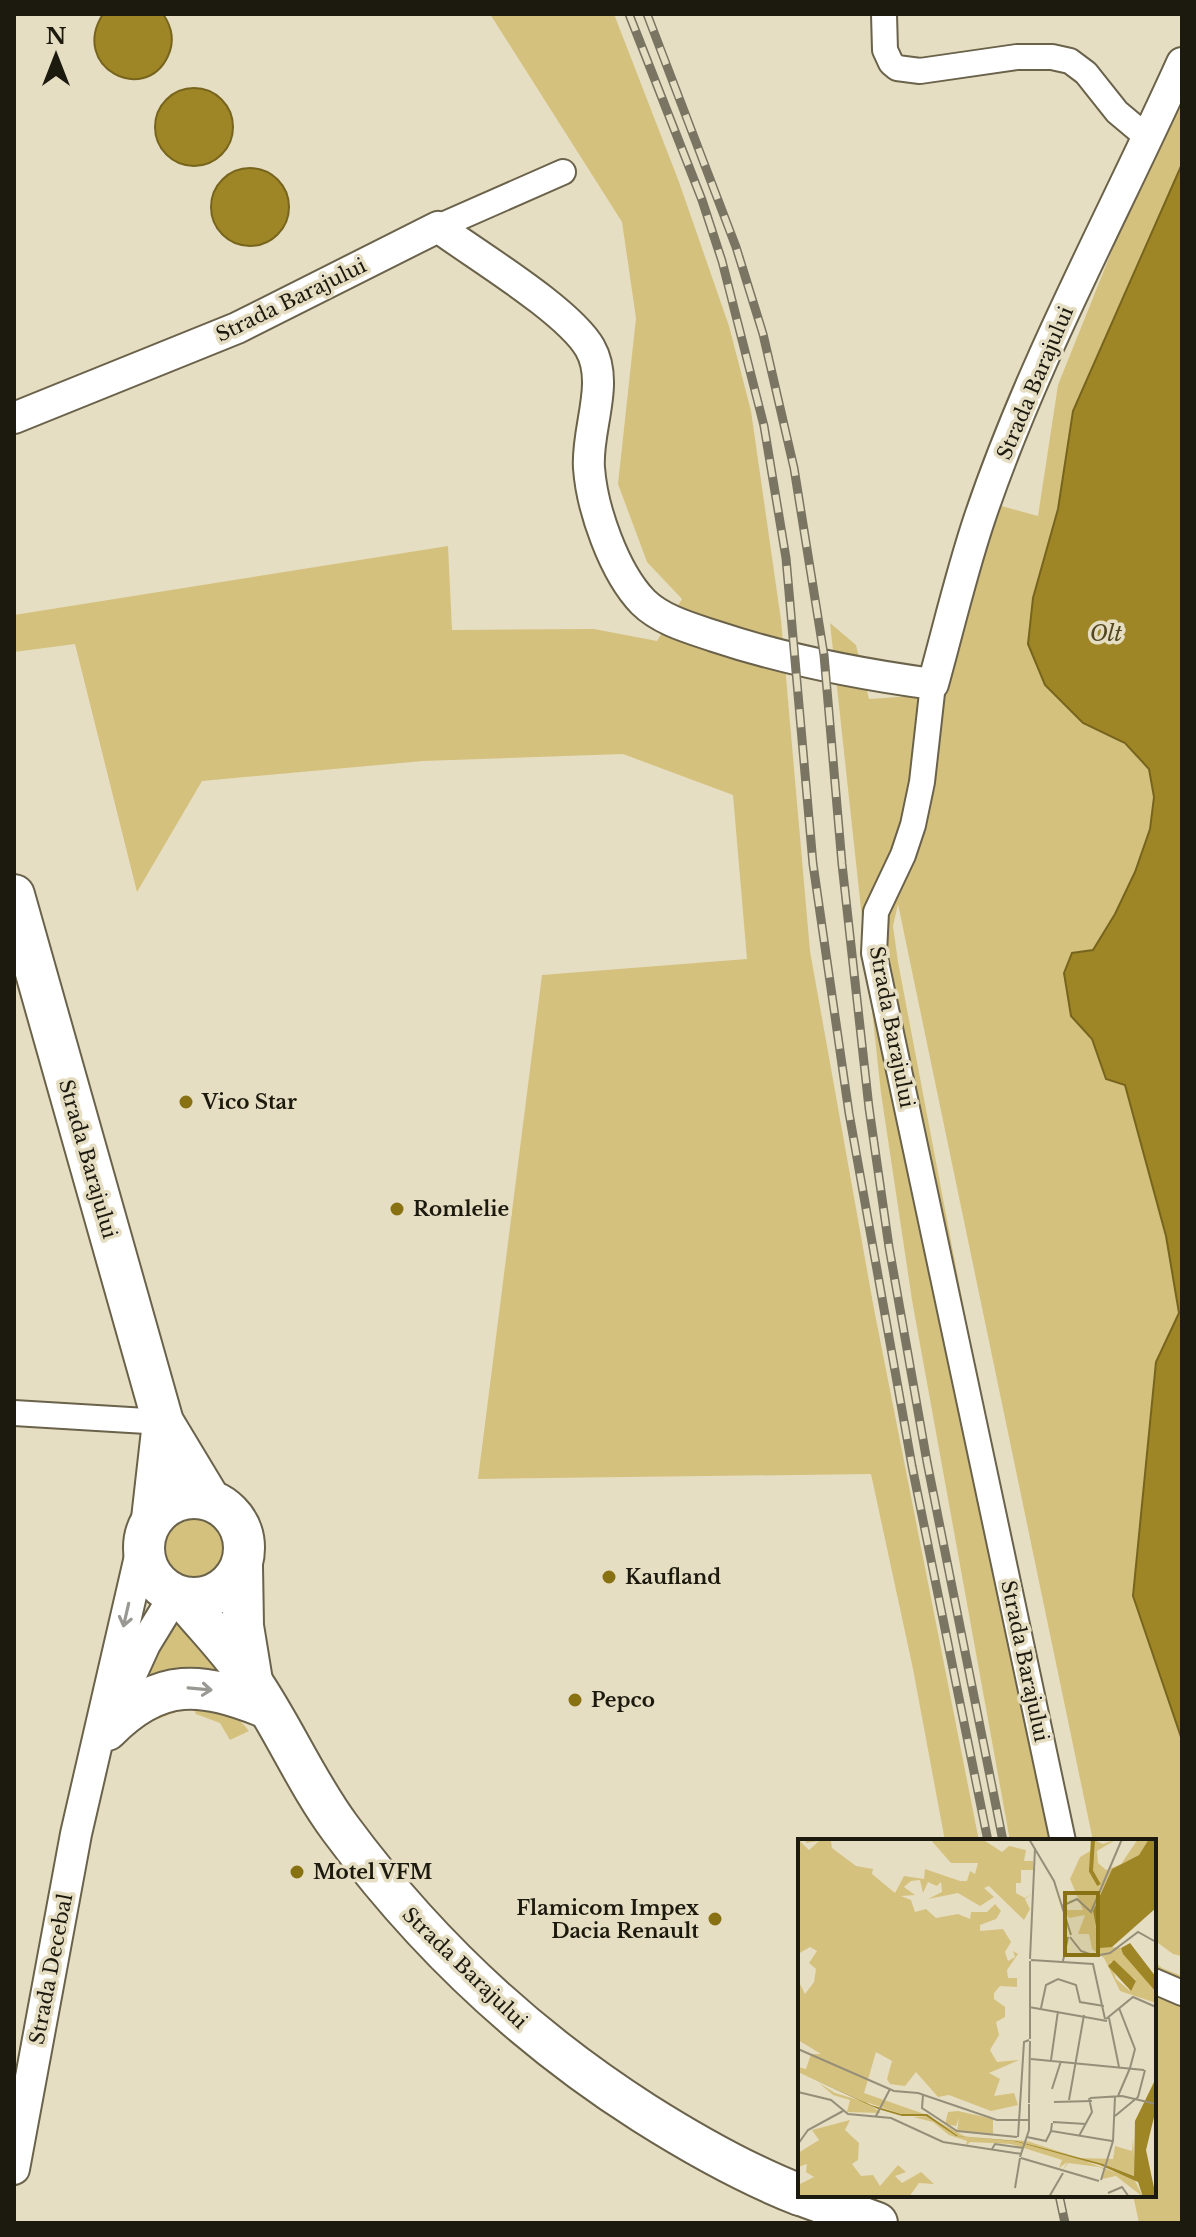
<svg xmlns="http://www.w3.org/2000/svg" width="1196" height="2237" font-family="'Libre Baskerville',serif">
<rect width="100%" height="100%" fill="#e6dec2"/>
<g fill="#d5c17e">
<path d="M490,14H614L679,182L729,326L751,411L781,620L810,951L874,1309L979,1841H945L913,1669L871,1474L478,1479L542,975L747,959L733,795L623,754L423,761L202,781L137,892L75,644L14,652V615L448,546L452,630L594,629L657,641L682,599L647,562L618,484L636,318L622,222Z"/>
<path d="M1182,87V164L1073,411L1058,509L1033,598L1083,723C1107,735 1134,744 1148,768C1168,804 1133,882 1115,915C1108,927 1098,939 1093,952C1084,972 1078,995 1071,1016L1092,1039L1106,1079L1125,1084L1166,1236L1179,1313L1156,1362L1133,1595L1182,1740V1956L1173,1954L1154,1940V1841H1093L898,904L893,926L898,962L982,1404L1075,1841H1010L912,1300L881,1093L830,623L856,645L869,699L941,694L994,504L1038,516L1058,385L1121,228Z"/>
<circle cx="194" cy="1548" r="33"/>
<path d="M174,1619L206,1649L222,1679L139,1690L151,1660Z"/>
<path d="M166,1703C201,1705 225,1700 249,1731L230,1740L220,1723L196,1714L192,1706L124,1732Z"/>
<path d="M1154,1961L1162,1968L1182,1976V2223H1139L1133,2195H1154Z"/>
</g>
<g fill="#9e8525" stroke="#77651e" stroke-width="2">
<path d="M103,14H163C172,27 175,41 168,56C145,106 69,67 103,14Z"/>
<circle cx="194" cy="127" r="39"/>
<path d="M1182,164V1740L1133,1596L1156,1362L1179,1313L1166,1236L1125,1085L1106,1079L1092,1039L1071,1016L1064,973L1072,953L1093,950L1115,914L1135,872L1150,829L1154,797L1149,769L1125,743L1083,723L1045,685L1028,644L1033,598L1058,509L1073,411Z"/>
<circle cx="250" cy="207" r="39"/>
</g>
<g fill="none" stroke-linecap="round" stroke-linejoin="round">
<defs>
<g id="minor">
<path d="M884,14L885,50L891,63L897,68L920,71L1017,57H1052L1070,61L1086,73L1117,112L1148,138"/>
<path d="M438,227L563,172"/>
<path d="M933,684L922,782L913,825L903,855L876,912L874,953L1063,1841"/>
<path d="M14,1413L163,1422"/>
<path d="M1154,1981L1182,1993"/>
</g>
<g id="tertiary">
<path d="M14,418L237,328L438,227C476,255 568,310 590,348C610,383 586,430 589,468C592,509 614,572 643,602C661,620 690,628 714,636C786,660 858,674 933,684C948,630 961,574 979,520C1032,362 1114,214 1182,63"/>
<path d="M119,1701L145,1644L175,1595"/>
<path d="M14,2169L76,1834L144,1539"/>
</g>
<g id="trunk">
<path d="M14,895L163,1422L210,1500"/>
<circle cx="194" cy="1548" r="50"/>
<path d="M152,1519L163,1422"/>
<path d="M242,1566L243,1626L252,1681"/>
<path d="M183,1598C205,1625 232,1652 252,1682C284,1729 306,1782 340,1828C424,1942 525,2037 644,2113C693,2144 746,2174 800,2195"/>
<path d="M107,1730C160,1676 202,1682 267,1708"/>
<path d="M801,2195L877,2223"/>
</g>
</defs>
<use href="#minor" stroke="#6a624a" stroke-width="28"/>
<use href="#tertiary" stroke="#6a624a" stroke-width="34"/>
<use href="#trunk" stroke="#6a624a" stroke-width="44"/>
<use href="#minor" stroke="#fff" stroke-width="24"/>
<use href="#tertiary" stroke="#fff" stroke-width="30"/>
<use href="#trunk" stroke="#fff" stroke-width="40"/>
<defs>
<g id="rail">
<path d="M629,14L702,200L722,261L764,426L786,558L813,864L849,1113L912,1466L988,1841"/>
<path d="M647,14L736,247L763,334L794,468L824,655L842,864L869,1108L889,1247L927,1462L1003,1841"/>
<path d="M1059,2195L1065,2223"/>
</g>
</defs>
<use href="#rail" stroke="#7a7462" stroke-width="9"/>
<use href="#rail" stroke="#e6dec2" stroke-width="6" stroke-dasharray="18" stroke-linecap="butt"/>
</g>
<defs><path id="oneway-shaft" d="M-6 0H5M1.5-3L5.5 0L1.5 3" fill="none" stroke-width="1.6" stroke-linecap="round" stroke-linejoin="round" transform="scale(2)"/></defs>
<g stroke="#999893">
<use href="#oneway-shaft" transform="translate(126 1615) rotate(103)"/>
<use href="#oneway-shaft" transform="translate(200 1689) rotate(5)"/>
</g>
<g fill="#887112" stroke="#e6dec2" stroke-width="3">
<circle cx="186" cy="1102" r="8"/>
<circle cx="397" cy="1209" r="8"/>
<circle cx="609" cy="1577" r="8"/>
<circle cx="575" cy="1700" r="8"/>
<circle cx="297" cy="1872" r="8"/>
<circle cx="715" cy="1919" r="8"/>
</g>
<g text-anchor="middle" stroke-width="7" stroke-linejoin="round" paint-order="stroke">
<g font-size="20" fill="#1c190f" stroke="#e6dec2">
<text transform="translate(291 300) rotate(-26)" y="7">Strada Barajului</text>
<text transform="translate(1035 383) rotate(-67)" y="7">Strada Barajului</text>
<text transform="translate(892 1027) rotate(79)" y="7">Strada Barajului</text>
<text transform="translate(88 1159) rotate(74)" y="7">Strada Barajului</text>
<text transform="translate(1025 1661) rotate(78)" y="7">Strada Barajului</text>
<text transform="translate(465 1968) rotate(44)" y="7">Strada Barajului</text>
<text transform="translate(51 1969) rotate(-79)" y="7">Strada Decebal</text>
</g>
<g font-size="20" font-weight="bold" fill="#1c190f" stroke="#e6dec2" text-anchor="start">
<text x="202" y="1109">Vico Star</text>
<text x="413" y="1216">Romlelie</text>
<text x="625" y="1584">Kaufland</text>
<text x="591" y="1707">Pepco</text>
<text x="313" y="1879">Motel VFM</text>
<text x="699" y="1915" text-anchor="end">Flamicom Impex<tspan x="699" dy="23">Dacia Renault</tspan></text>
</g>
<g font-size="22" font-style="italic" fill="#524720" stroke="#e6dec2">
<text x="1106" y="641">Olt</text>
</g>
</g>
<g transform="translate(798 1839)">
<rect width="358" height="358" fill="#e6dec2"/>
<path d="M0,0L11,11L21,2L8,4V0L33,2L34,9L58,27L75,30L74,35L97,54L106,37L126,40L127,30L162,42H169L172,32L177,35L180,24H153L132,0H184L204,13L211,7L228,11L226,22H235V31H223V44H218V54L227,59L234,55L227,60L232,70L226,81L191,47L186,49L196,58L182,67L160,54L130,60L144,53L143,43L139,47L130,43L125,54L122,41L113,42L106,48L117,56L103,57L113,61L117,73L128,70L138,79L160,75L172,80L173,73H189L197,65L203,72L198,80L182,86V92L205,90L213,103L207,113L210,122L217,118L215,112L220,115L209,131L210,139H219V148L202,147L196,154V160L207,168V178L198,183L201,196L192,211L199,223L221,221L191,234L202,240L196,257L216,254L220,266L193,272L151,256L140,258L118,233L107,247L92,245L89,240L94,222L78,213L66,254L132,277L103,275L68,263L83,274L49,273L52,261L35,256L21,244L37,254L67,263L0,233V228L8,230L13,215H23L0,201V141L7,155L16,143L18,130L11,124L19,112L12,108L0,115ZM294,0L305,5L319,0L299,12L300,24L308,31L323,25L340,0L351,1L341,16L314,30L295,72L301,107L323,109L358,153V164L322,152L306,119L294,110L291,95H280L287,76L271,79L266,71H285L272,40L282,18L294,11ZM312,122L338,141L332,152L318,140ZM160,272L195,280V296L159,292L161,279L158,287L147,285L150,273ZM128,277L158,297L137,281L168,298L229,302L281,319L315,320L317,307L334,312L335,300L337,337L305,325L289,323L336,340L345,358L318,337L304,340L307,331L301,328L270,324L265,331L269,323L261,329L264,321L213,305L172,303L168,307L169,302L151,296L135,283L115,278ZM52,281L47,291L61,304L60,321L54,325L63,337L75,336L82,347L100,326L108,333L97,337L104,344L123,333L136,345L121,344L111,358H0V346L16,338L8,333L9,325L0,328V314L21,301L14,291Z" fill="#d5c17e" fill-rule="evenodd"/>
<path d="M351,0H358V69L314,108L302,109L295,72L314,30L341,16ZM332,104L358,138V153L325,115L323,109ZM316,121L338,142L333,152L310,127ZM0,233L73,266L103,275H129L160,297L218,302L305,325L336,337L337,282L358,239V270L348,311L358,358H345L340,343L302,326L216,302L158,297L128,277H104L80,270Z" fill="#9e8525"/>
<path fill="none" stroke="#9e8525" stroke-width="4" d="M295,0L293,32L301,46"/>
<path fill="none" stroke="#958f7a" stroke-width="2" d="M231,0L256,42L273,96M264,67L279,60L293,73L324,0M272,98L283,112L297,117L312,114L340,93L358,103M232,120L237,9M233,121L295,125L307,180M265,122L270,98M231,168L309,182M243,169L248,146L260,140L278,146L282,163L306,167M321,169L337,210L332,229M311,179L321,228M308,180L335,158L358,168M232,200V122M0,210L96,252L120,254L199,281H231M233,220L346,231M253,221L260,172M254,250L263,222M0,253L33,261L50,275L93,279L145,303L224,315M125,256L124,269L159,292L219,298M320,257L332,229M292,259L324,257L358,265M271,261L286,176M256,263L294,262M231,264L232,202M78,277L92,250M317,277L340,258L347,231M255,283L288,285M254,284L253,292L314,302M281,297L294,273L291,259M220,298L226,203L231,201M229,298L248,302L253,292M0,305L10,291L45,272M194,310L197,305L225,309M222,318L231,291V265M223,319L301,342M303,341L315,302L317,258M217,349L222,319M310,354L324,348L331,358M251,358L265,334"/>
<path fill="#887112" fill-opacity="0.15" stroke="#887112" stroke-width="4" d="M267,54H300V116H267Z"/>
<rect width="358" height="358" fill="none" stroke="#1c190f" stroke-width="4"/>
</g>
<rect width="1196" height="2237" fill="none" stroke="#1c190f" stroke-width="32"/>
<g transform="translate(56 56)" stroke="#e6dec2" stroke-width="6" paint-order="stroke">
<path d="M0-6L14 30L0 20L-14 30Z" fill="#1c190f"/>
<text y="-12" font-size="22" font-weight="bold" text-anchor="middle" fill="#1c190f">N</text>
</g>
</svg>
